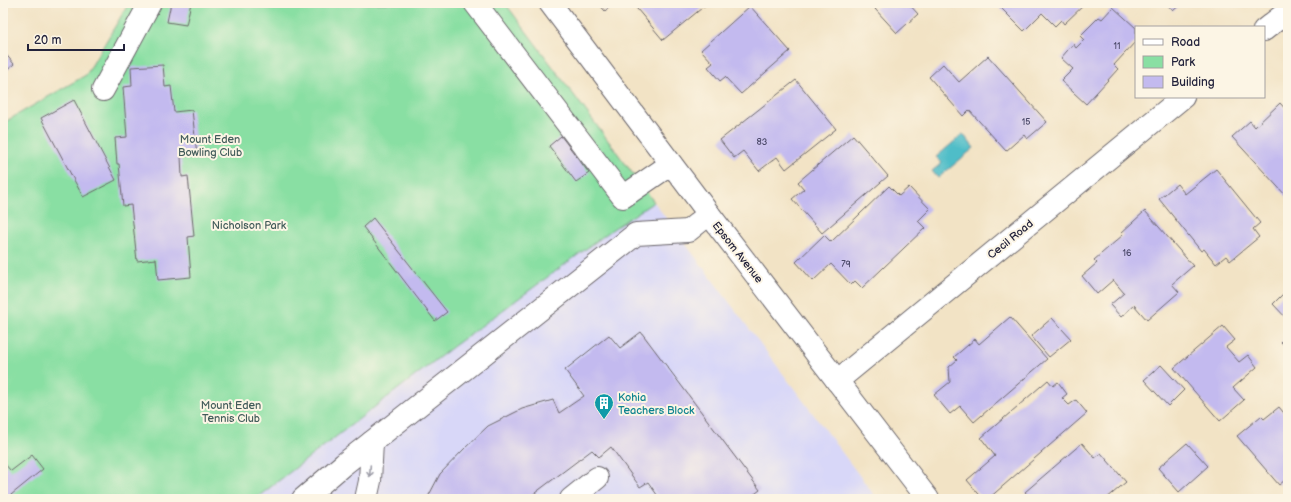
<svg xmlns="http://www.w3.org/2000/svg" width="1291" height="502" font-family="'Balsamiq Sans',sans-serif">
<rect width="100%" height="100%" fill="#fcf5e5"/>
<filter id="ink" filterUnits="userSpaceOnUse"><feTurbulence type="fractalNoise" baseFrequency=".025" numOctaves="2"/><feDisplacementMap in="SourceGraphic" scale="8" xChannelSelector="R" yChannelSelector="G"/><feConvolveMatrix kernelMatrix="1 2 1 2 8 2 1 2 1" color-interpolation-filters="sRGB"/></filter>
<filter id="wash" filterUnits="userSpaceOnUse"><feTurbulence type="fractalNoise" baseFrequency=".012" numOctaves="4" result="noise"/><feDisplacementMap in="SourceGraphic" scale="16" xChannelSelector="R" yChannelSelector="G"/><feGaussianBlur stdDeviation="0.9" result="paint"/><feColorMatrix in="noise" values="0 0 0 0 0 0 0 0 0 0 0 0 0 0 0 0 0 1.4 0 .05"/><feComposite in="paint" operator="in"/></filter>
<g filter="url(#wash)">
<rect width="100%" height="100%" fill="#f2e3c5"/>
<path fill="#d8d7f8" d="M654,202L877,499H255L454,346L613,229Z"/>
<path fill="#89dfa3" stroke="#56806f" d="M129,3H505L654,202L613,229L454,346L255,499H3V123L86,75Z"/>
<path fill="#4fbdc8" stroke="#387082" d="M963,134L974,148L938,178L932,171L942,163L936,157Z"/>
<g id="blocks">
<g fill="#c3baef">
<path d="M171,3H191L186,25L167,22Z"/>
<path d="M598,3H614L605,11Z"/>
<path d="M632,3H708L663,40Z"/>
<path d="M882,3H908L918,14L897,33L875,9Z"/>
<path d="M1002,3H1086L1064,24L1061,20L1055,26L1042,13L1024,31L999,6Z"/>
<path d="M1166,3H1182L1173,11Z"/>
<path d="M750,6L790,51L741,94L725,77L720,81L708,67L713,63L701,50Z"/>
<path d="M1113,7L1136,28V41L1114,65L1118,69L1086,104L1061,81L1073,69L1061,58L1073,44L1076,48L1084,40L1080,36L1099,17L1102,19Z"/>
<path d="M3,51L14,64L3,74Z"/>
<path d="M988,56L1047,122L1027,139L1024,135L1006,151L969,110L963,116L929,77L943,64L959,82Z"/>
<path d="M163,65L165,87L171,86L174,112L192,110L197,155L181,156L182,177L188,176L194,236L188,237L191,277L158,280L156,259L137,261L131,205L123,206L119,164H117L115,138L127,137L123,87L132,86L131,67Z"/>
<path d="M796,80L836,129L786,169L777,157L759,171L743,151L734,158L720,140Z"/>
<path d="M74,100L116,180L83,197L41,118Z"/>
<path d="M1280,103L1288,112V198L1232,137L1250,121L1255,127Z"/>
<path d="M853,135L888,176L822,233L792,199L804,189L798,182Z"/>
<path d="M561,136L589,173L576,182L549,146Z"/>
<path d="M1216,169L1260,223L1253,229L1259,237L1230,261L1226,256L1216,264L1204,249L1201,251L1159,199L1177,184L1185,194Z"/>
<path d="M889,186L899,196L909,187L930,209L918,221L925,228L862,288L855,281L851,285L831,264L813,281L796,262L824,235L831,242Z"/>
<path d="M1145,211L1193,266L1172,284L1179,292L1147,320L1134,305L1121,317L1110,305L1124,293L1113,280L1097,294L1082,276L1097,263L1094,260L1123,235L1121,233Z"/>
<path d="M373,218L447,312L435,321L363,227Z"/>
<path d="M1288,289V320L1273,304Z"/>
<path d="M1010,317L1047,359L974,422L960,406L950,414L934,395L950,382L949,367L957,360L954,357L975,339L979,344Z"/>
<path d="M1052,318L1071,339L1049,357L1031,336Z"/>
<path d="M1223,326L1235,340L1226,347L1239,362L1248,355L1257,367L1233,388L1244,400L1220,421L1174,368Z"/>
<path d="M641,332L760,490L748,499H660L648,482L640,487L611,447L599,457L592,450L527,499H427L440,474L464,449L488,426L522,409L553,400L559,413L584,396L565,370L609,335L620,348Z"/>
<path d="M1288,335V349L1281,342Z"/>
<path d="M1161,365L1184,390L1168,406L1144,380Z"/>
<path d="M1048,380L1053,386L1058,382L1067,394L1062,398L1069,405L1076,400L1087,413L988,499H983L967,480L995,456L981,438Z"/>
<path d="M1279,407L1288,418V484L1285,480L1279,485L1237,436L1261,416L1264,419Z"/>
<path d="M1082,443L1095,458L1101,453L1126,482L1106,499H1031L1025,492Z"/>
<path d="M1187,443L1208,466L1179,492L1158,468Z"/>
<path d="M32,455L43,469L6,499H3V462L11,471Z"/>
</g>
</g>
</g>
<g filter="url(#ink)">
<use href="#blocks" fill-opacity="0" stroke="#6b666b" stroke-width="1"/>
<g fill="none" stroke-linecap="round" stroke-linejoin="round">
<defs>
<g id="minor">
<path d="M475,3L623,197L671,164"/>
<path d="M550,3L709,214L928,499"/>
<path d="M1264,30L1288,11"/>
<path d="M103,90L150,3"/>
<path d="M837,381L1183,97"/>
<path d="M303,499L344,464L636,234L688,231L709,214"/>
<path d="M366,499L370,481L372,442"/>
<path d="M571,499L597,478"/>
</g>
</defs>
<use href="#minor" stroke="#6b666b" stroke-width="24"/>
<use href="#minor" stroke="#fff" stroke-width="22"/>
</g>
<defs><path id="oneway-shaft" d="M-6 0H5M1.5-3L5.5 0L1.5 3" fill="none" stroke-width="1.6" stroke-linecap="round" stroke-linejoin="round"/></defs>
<use stroke="#9c9ca7" href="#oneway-shaft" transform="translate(370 471) rotate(93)"/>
</g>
<defs>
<symbol id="building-pin" viewBox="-11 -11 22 30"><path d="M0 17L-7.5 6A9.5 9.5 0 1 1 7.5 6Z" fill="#0f9aa8" stroke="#fcf5e5"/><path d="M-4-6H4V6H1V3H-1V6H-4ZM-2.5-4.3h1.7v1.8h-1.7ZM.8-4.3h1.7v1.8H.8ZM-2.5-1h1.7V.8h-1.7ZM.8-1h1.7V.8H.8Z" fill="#fff"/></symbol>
</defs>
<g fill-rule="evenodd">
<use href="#building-pin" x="593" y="392" width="22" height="30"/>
</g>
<g text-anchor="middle" stroke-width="4" stroke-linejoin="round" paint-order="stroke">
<g font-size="9" fill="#4a4868">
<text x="1117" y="49">11</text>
<text x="1026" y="125">15</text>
<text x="762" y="145">83</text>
<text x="1127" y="256">16</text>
<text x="846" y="267">79</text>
</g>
<g font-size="11" fill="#415b5a" stroke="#fcf5e5">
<text x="210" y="143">Mount Eden<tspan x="210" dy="13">Bowling Club</tspan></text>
<text x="249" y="229">Nicholson Park</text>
<text x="231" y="409">Mount Eden<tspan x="231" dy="13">Tennis Club</tspan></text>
</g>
<g font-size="11" fill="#22223b" stroke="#fcf5e5">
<text transform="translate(1010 239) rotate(-39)" y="4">Cecil Road</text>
<text transform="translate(738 252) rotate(52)" y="4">Epsom Avenue</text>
</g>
<g font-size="11" fill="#0d838f" stroke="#fcf5e5" text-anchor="start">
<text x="618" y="401">Kohia<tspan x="618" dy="13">Teachers Block</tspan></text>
</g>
</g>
<rect width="1291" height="502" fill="none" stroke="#fcf5e5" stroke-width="16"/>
<rect x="1135" y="26" width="130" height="72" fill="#fcf5e5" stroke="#a5a1a1"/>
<rect x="1143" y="39" width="20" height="6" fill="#ffffff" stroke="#a5a1a1"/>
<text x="1171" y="46" font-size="12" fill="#22223b">Road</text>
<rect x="1143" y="56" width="20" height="12" fill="#89dfa3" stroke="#a5a1a1"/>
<text x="1171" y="66" font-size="12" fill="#22223b">Park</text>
<rect x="1143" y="76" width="20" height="12" fill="#c3baef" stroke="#a5a1a1"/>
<text x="1171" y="86" font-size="12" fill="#22223b">Building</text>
<path d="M28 44v6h96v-6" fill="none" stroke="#22223b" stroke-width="2"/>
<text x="34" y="44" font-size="12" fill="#22223b" stroke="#fcf5e5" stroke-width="3" paint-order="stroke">20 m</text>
</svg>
